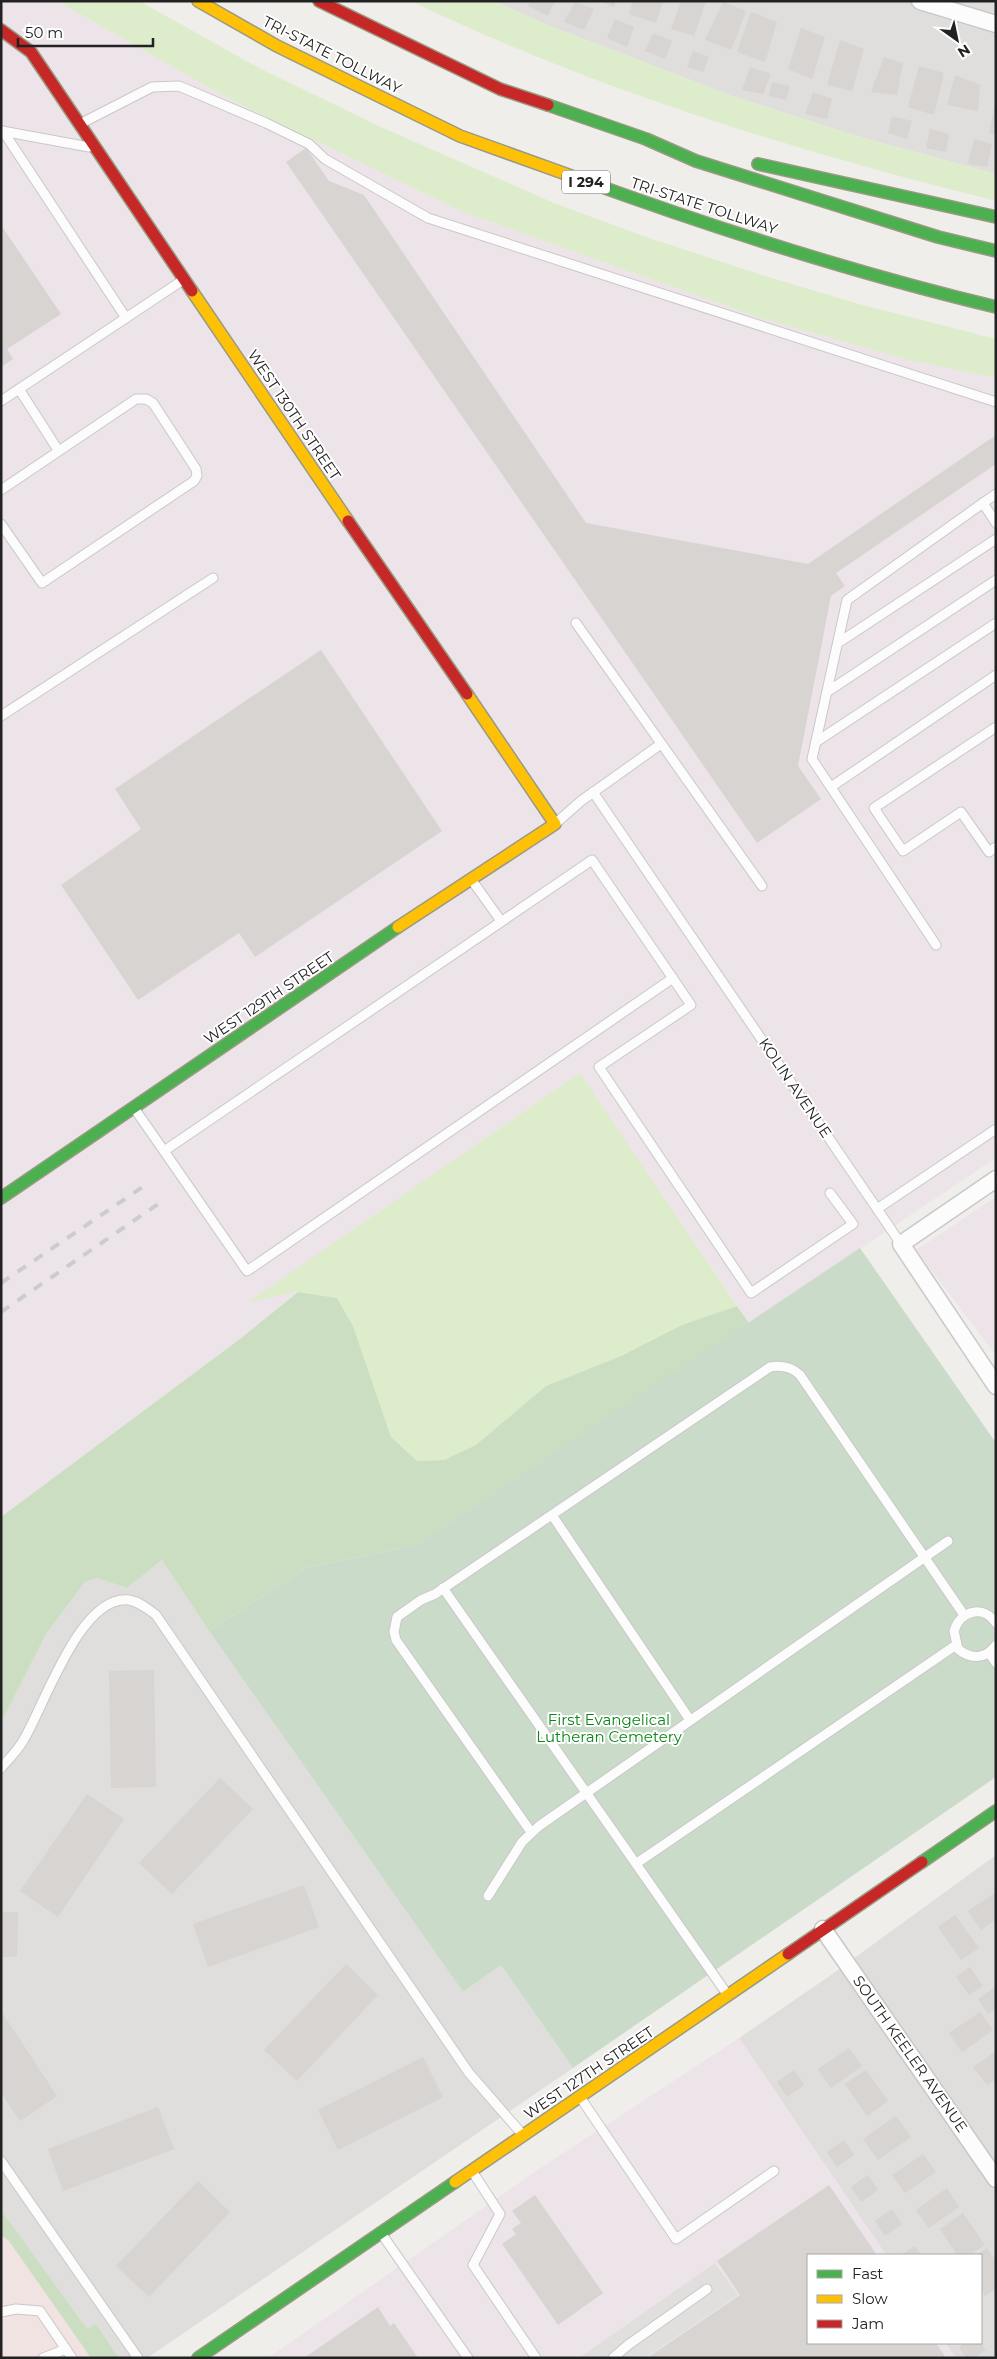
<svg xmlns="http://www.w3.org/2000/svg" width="997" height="2359" font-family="Montserrat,sans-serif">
<rect width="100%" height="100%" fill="#f0eeeb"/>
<g fill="#dfdedc">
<path d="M494,1H996V174L857,136L732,96L545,24Z"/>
<path d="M162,1560L209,1631L463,1992L501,1965L573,2068L147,2358H119L96,2324L87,2330L1,2210V1723L46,1634L85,1582L97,1578L127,1588Z"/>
<path d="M996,1855V2358H956L945,2343H981V2255H886L739,2038L831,1975Z"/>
</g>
<path fill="#f1e3e1" d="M1,2235L9,2240L91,2358H1Z"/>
<g fill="#ede4e9">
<path d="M1,1H57L231,100L463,212L757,317L909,360L996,378V1158L749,1323L580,1073L250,1301L298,1292L240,1339L1,1517Z"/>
<path d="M996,1197V1355L916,1250Z"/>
<path d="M739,2038L886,2255H808V2343H945L956,2358H268L536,2171Z"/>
</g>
<g fill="#ddeccb">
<path d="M57,1H139L261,69L381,127L554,203L646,237L765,276L859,304L996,339V378L909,360L757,317L463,212L231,100Z"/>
<path d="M411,1H494L545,24L732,96L857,136L996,174V201C796,151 598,91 411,1Z"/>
<path d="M580,1073L737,1306L682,1325L621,1356L546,1386L476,1445L444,1460L417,1461L391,1437L353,1326L337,1298L298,1292L248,1302Z"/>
</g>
<g fill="#cbdec1">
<path d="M298,1292L337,1298L353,1326L391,1437L417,1461L444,1460L476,1445L546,1386L621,1356L682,1325L737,1306L749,1323L416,1545L306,1568L209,1631L162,1560L127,1588L97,1578L85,1582L46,1634L1,1723V1517L240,1339Z"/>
<path d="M1,2210L87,2329L96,2324L119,2358H91L9,2241L1,2235Z"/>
</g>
<path fill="#cadbca" d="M860,1248L996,1443V1777L573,2068L501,1965L463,1992L209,1631L306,1568L416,1545Z"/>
<path fill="#e0dfde" d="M715,2263L738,2295L645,2358H579Z"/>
<g fill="#d7d4d2">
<path d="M530,1H555L548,16L528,6Z"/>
<path d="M601,1H616L614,7Z"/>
<path d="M633,1H663L656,23L629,14Z"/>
<path d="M681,1H706L694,36L671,29Z"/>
<path d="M575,2L594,9L584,30L564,22Z"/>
<path d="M723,2L746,11L731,50L705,40Z"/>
<path d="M751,12L777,22L765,62L737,52Z"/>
<path d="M615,19L634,27L627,47L607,38Z"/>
<path d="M801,28L825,37L812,79L788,69Z"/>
<path d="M653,33L672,41L665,59L645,51Z"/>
<path d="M840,40L864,49L852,91L827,85Z"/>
<path d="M693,51L709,57L703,72L687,67Z"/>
<path d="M884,57L903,63L897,95L871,92Z"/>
<path d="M919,66L944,73L934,115L908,107Z"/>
<path d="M750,67L771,74L763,94L742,90Z"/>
<path d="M955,75L980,85L978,111L947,105Z"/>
<path d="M772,82L790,86L786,100L769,96Z"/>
<path d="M813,92L832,99L827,119L805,114Z"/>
<path d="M995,104H996V135L989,134Z"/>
<path d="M892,116L912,121L907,139L888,133Z"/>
<path d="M930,129L949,134L946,152L926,148Z"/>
<path d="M974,139L992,144L987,167L968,164Z"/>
<path d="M306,148L329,181L364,195L586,523L808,564L996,435V464L836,573L845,586L831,596L798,766L821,799L757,843L286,162Z"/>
<path d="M1,225L61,314L7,349L13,359L1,367Z"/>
<path d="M321,650L442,831L255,957L239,933L138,1000L61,885L141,829L115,789Z"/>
<path d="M154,1670L156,1787L111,1788L109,1671Z"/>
<path d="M220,1778L253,1809L172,1894L139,1863Z"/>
<path d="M87,1794L124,1819L58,1917L20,1891Z"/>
<path d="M304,1885L319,1927L208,1967L193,1924Z"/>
<path d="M996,1892V1919L981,1930L968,1911Z"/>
<path d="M1,1912H18L17,1957H1Z"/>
<path d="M955,1915L979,1948L961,1960L938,1927Z"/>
<path d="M346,1964L378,1995L297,2081L264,2050Z"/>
<path d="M970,1967L983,1986L969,1995L956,1977Z"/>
<path d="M995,1987L996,2009L988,2014L978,1999Z"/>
<path d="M1,2011L57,2096L20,2121L1,2093Z"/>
<path d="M980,2012L993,2030L962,2052L949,2033Z"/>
<path d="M849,2048L862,2066L831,2088L818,2069Z"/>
<path d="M996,2051V2079L987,2085L973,2067Z"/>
<path d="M423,2057L443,2097L338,2150L318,2110Z"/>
<path d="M794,2070L804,2085L787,2097L777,2082Z"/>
<path d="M866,2070L888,2101L867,2116L845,2084Z"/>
<path d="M158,2107L174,2149L63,2191L48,2149Z"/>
<path d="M896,2116L911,2137L878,2160L863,2139Z"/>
<path d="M844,2140L854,2155L837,2167L827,2152Z"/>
<path d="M923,2154L936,2172L905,2193L892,2175Z"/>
<path d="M868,2175L878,2190L861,2202L851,2187Z"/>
<path d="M198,2181L230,2212L149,2297L116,2266Z"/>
<path d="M829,2185L877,2255H808V2343H936L946,2358H647L740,2295L717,2261Z"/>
<path d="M947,2188L959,2207L929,2228L916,2210Z"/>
<path d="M535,2195L603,2293L558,2325L502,2244L516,2234L512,2229L521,2223L512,2211Z"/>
<path d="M892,2209L902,2224L885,2236L875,2221Z"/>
<path d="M963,2213L985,2245L969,2255H957L940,2229Z"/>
<path d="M915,2246L921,2255H901Z"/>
<path d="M987,2248L996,2261V2289L985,2296L981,2290V2255H977Z"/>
<path d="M378,2307L390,2326L394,2323L418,2358H304Z"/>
<path d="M964,2343H981L986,2350L974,2358H966L959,2347Z"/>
</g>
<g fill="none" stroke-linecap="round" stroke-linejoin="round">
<defs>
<g id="lane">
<path d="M80,124L152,87L179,86L266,123L309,144L325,159L428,218L996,402"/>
<path d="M2,131L89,147"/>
<path d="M3,131L126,318"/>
<path d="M19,389L58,450"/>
<path d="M1,401L183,280"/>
<path d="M1,490L136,399H146L153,403L196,469L197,476L194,481L42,583L1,524"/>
<path d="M983,503L996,494"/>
<path d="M576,623L762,886"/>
<path d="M838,643L996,539"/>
<path d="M827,692L996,580"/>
<path d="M1,716L213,578"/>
<path d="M996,727L874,808L903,851L961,812L989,852L996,847"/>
<path d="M816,742L996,623"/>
<path d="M831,787L996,675"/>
<path d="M593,792L901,1244"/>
<path d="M556,823L581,801L661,744"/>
<path d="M471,879L501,921"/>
<path d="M936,945L812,759L847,600L983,503L996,523"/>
<path d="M673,978L247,1271L164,1151L592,860L691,1005L599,1067L751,1293L853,1224L830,1193"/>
<path d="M134,1108L164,1151"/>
<path d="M877,1209L996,1129"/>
<path d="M552,1515L690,1720"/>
<path d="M443,1588L727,1994"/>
<path d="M996,1623C983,1604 960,1611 954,1631L958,1649C971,1660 986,1659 996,1645"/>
<path d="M989,1653L996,1663"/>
<path d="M1,1768C8,1760 17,1751 23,1741C44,1707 80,1594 129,1600C140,1602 148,1609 156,1615L469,2073L523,2135"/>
<path d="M531,1832L396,1640L394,1632L397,1617L421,1600L435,1594L770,1367C781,1365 792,1367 800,1375L964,1615"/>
<path d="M637,1863L956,1645"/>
<path d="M488,1896L522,1842L539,1826L948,1541"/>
<path d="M580,2097L676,2239L774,2171"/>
<path d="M1,2161L138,2358"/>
<path d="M472,2171L500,2214L473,2265L536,2358"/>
<path d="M381,2233L468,2358"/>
<path d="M1,2312L16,2309L40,2311L72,2358"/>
<path d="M43,2358L66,2349"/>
<path d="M613,2358L628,2345L707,2289"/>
</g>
<g id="street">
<path d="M920,1L996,24"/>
<path d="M996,1179L901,1244L996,1386"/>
<path d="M823,1929L996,2179"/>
</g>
<g id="fast">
<path d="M548,105L646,139L696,161L938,237L996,251"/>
<path d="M758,164L996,217"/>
<path d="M577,178C714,228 854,273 996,307"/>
<path d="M1,1198L398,927"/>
<path d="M922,1862L996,1811"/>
<path d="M198,2358L455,2182"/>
</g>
<g id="slow">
<path d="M198,1L277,46L460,136L577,178"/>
<path d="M192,291L348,521"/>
<path d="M398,927L555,824L467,694"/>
<path d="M455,2182L788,1954"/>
</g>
<g id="jam">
<path d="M319,1L500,89L548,105"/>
<path d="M1,30L31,52L192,291"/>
<path d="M348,521L467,694"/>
<path d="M788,1954L922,1862"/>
</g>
</defs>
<use href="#lane" stroke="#c9c8c7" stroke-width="11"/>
<use href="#street" stroke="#c9c8c7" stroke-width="19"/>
<use href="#fast" stroke="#999a82" stroke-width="14"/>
<use href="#slow" stroke="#999a82" stroke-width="14"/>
<use href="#jam" stroke="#999a82" stroke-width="14"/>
<use href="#lane" stroke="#fdfcfc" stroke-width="9"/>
<use href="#street" stroke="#fdfcfc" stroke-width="16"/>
<use href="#fast" stroke="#4caf50" stroke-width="11"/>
<use href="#slow" stroke="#ffc107" stroke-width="11"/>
<use href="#jam" stroke="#c62828" stroke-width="11"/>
<g stroke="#ccc" stroke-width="4" stroke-dasharray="10 10" stroke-linecap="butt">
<path d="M1,1283L147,1184"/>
<path d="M1,1312L161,1202"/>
</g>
</g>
<g text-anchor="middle" stroke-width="4" stroke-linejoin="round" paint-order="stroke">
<rect fill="#fff" stroke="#646464" stroke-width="1" x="562" y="170.5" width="48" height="23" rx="4"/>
<g font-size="14" font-weight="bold" fill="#222">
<text x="586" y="187">I 294</text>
</g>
<g font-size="15" fill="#222" stroke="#fff">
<text transform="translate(332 55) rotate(27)" y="5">TRI-STATE TOLLWAY</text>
<text transform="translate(704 206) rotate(18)" y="5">TRI-STATE TOLLWAY</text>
<text transform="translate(294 415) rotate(56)" y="5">WEST 130TH STREET</text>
<text transform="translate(269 998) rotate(-34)" y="5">WEST 129TH STREET</text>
<text transform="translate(795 1088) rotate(56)" y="5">KOLIN AVENUE</text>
<text transform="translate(910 2054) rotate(55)" y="5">SOUTH KEELER AVENUE</text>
<text transform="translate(589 2073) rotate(-34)" y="5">WEST 127TH STREET</text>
</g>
<g font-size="15" fill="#0c8416" stroke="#fff">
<text x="609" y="1725">First Evangelical<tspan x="609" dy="17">Lutheran Cemetery</tspan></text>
</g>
</g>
<rect width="997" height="2359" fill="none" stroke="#222222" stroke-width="5"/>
<rect x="807" y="2254" width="175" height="90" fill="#ffffff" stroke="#a7a7a7"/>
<rect x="817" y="2270" width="25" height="8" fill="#4caf50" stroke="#a7a7a7"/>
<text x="852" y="2279" font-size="15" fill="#222222">Fast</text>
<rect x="817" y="2295" width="25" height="8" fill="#ffc107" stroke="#a7a7a7"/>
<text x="852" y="2304" font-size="15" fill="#222222">Slow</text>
<rect x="817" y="2320" width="25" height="8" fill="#c62828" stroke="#a7a7a7"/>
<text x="852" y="2329" font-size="15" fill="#222222">Jam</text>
<g transform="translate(957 40) rotate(147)" stroke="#ffffff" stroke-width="4" paint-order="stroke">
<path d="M0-4L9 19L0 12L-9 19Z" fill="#222222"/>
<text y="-8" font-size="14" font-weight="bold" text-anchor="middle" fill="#222222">N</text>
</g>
<path d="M18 38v8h135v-8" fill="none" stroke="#222222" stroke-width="2.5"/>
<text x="25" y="38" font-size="15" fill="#222222" stroke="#ffffff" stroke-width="4" paint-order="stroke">50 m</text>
</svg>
